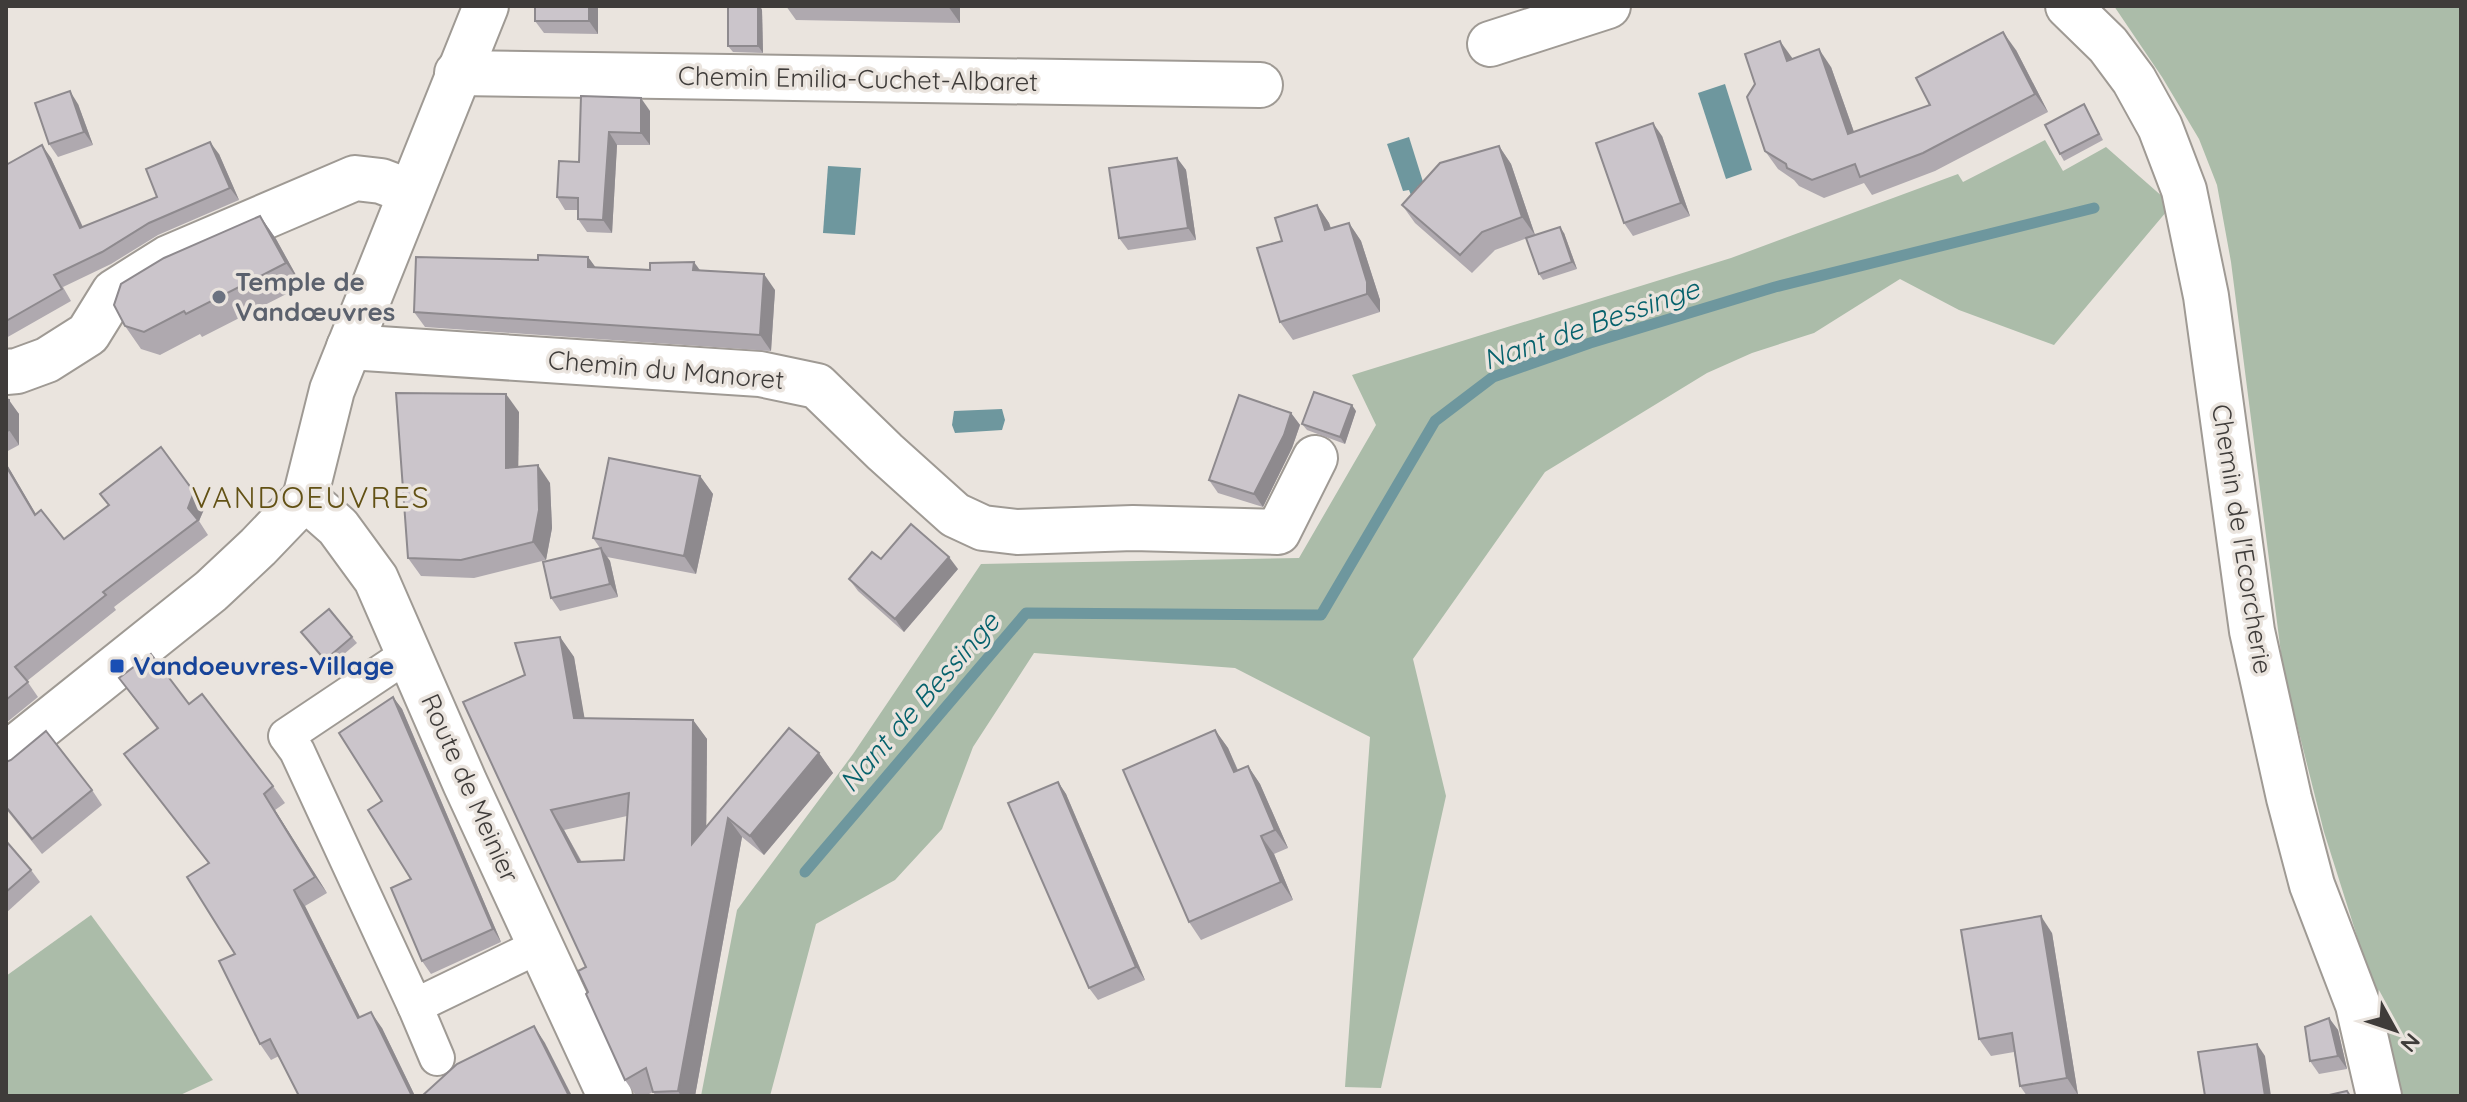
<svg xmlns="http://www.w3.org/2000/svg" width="2467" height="1102" font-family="Quicksand,sans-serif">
<rect width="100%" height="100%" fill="#eae4de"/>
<g fill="#abbca9">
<path d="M2114,6H2461V1096H2398L2379,1006L2324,832L2283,669L2231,262L2217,185L2199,139L2162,77Z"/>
<path d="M2045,140L2063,171L2106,147L2172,205L2054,345L1959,310L1900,279L1814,333L1752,353L1707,373L1545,472L1413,659L1446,796L1381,1088L1345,1087L1370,737L1235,668L1034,653L973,747L942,829L895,880L816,924L770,1096H701L737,910L853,754L981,564L1299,558L1376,425L1352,375L1731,258L1958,174L1963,182Z"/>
<path d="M91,915L213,1080L178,1096H6V976Z"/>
</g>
<g fill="#6e979e">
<path d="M1725,84L1752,170L1726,179L1698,93Z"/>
<path d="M1409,137L1424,185L1417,187L1419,193L1411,195L1409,190L1403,191L1387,144Z"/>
<path d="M828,166L861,168L855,235L823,233Z"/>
<path d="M1002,409L1005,420L1002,430L955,433L952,425L954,411Z"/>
</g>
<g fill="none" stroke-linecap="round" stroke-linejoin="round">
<path stroke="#6e979e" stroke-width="11" d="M805,872L1026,613L1321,615L1435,421L1493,377L1590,343L1775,287L2094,208"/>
<defs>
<g id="pedestrian">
<path d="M410,653L286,736L297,751L415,1006L541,945"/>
<path d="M415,1006L437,1058"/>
</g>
<g id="minor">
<path d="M2068,6L2108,45L2134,80L2160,127L2184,190L2206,296L2252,631L2289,798L2312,885L2358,1005L2379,1096"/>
<path d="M1490,44L1608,6"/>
<path d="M457,73L1260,85"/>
<path d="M349,347L760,374L817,386L885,452L955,515L983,528L1017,532L1133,528L1278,532L1315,458"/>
<path d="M6,372L17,371L47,360L88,334L114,292L168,258L355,178L381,181L410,192"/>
</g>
<path id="tertiary" d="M6,755L211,591L258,547L305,498L338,527L376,579L465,783L610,1096"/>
<path id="secondary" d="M305,498L332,390L486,6"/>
</defs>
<use href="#pedestrian" stroke="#9f9a94" stroke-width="38"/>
<use href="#minor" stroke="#9f9a94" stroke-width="48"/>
<use href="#tertiary" stroke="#9f9a94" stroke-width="48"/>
<use href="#secondary" stroke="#9f9a94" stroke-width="48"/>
<use href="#pedestrian" stroke="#fff" stroke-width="34"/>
<use href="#minor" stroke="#fff" stroke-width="44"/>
<use href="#tertiary" stroke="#fff" stroke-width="44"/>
<use href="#secondary" stroke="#fff" stroke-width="44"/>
</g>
<g fill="#afa9af" fill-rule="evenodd">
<path d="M535,6H598V34L544,33L535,21Z"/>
<path d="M728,6H760L762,10L763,53L733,52L728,46Z"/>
<path d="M786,6H960V23L796,20Z"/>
<path d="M2016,50L2048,112L1935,171L1872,195L1864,183L1824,198L1799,186L1794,180L1778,169L1765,151L1792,59L1831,67L1854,132L1930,105Z"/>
<path d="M581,96L650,111V145H617L612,233L587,232L578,219V210H565L557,197L579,162Z"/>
<path d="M78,104L93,145L58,157L49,144Z"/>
<path d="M2084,104L2103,140L2064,161L2060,154Z"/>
<path d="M1662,136L1690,216L1633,236L1624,223Z"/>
<path d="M1499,146L1511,164L1535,235L1495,250L1472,273L1415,223L1402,205Z"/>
<path d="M219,154L239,200L158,235L111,264L63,287L71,301L6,338V165L51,158L83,227L157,197Z"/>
<path d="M1177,158L1186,170L1196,240L1128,250L1119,238Z"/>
<path d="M1317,205L1329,223L1331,228L1349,223L1361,241L1380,300V312L1293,340L1280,322L1282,241Z"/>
<path d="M260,216L276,239L302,286L202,337L200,334L160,355L141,349L125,326Z"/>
<path d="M1564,233L1577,269L1543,280L1539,274Z"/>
<path d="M588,257L595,267L700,271L775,290L771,351L425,327L414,312L538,260Z"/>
<path d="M6,399L19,414V445L6,452Z"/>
<path d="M1356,411L1345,444L1307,430L1302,424Z"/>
<path d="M519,412L518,466L550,483L552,528L546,560L474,578L421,576L408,558Z"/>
<path d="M1291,413L1300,425L1292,448L1263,507L1218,493L1209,480Z"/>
<path d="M6,463L36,514L64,539L205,507L199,521L208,535L114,607L116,610L27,681L38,697L6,723Z"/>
<path d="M700,476L713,494L696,574L607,557L610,561L618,597L560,611L551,598L600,548L593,538Z"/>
<path d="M958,569L904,632L858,591L849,579Z"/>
<path d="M301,632L352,637L357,643L330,666Z"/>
<path d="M560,637L574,657L584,718L693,720L707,739L706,827L819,753L833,773L764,855L742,837L695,1096H656L653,1092L645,1096H636L625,1080L588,992L586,967L463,702L525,675ZM627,816L624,860L582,862L564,830Z"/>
<path d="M119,678L189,704L273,786L285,803L275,810L327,893L305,906L360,1017L382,1028L415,1096H299L279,1056L271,1060L260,1044L209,864L124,754L157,729Z"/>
<path d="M393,697L402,709L501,942L431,974L422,961L411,879L382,801Z"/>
<path d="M1215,730L1228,748L1238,770L1248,766L1260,784L1288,848L1274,854L1293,900L1201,940L1189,922Z"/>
<path d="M6,762L92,790L102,805L42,854L6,809Z"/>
<path d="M1058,782L1066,794L1145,980L1098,1000L1089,988Z"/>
<path d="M6,841L31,870L40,882L6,913Z"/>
<path d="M2052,933L2078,1095L2070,1096H2027L2020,1086L2014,1052L1991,1056L1979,1039Z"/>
<path d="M2329,1018L2338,1030L2347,1069L2319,1074L2310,1061Z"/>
</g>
<g fill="#8e8a8e">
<path d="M589,6H598V34L589,21Z"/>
<path d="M758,6H760L762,10L763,53L758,46Z"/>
<path d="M948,6H960V23Z"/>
<path d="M2003,32L2016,50L2048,112L2035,94Z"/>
<path d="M1780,41L1793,59L1787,61Z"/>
<path d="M1819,49L1831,67L1861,152L1848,134Z"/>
<path d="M70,91L78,104L93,145L84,132Z"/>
<path d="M641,98L650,111V145L641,133Z"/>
<path d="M1653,123L1662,136L1690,216L1681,203Z"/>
<path d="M609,132L617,145L612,233L603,220Z"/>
<path d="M210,142L219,154L239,200L230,188Z"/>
<path d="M42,145L51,158L89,241L80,228Z"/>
<path d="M1499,146L1511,164L1535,235L1522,217Z"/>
<path d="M1177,158L1186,170L1196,240L1188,228Z"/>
<path d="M1317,205L1329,223L1337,248L1325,230Z"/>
<path d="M260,216L276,239L302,286L286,263Z"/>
<path d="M1349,223L1361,241L1380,300V312L1367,294Z"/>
<path d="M1560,227L1564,233L1577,269L1572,262Z"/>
<path d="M588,257L599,272L588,267Z"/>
<path d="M694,262L705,277L693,270Z"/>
<path d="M764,274L775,290L771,351L760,335Z"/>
<path d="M506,394L519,412L518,486L506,468Z"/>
<path d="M9,400L19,414V445L9,430Z"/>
<path d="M1352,405L1356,411L1345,444L1340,437Z"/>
<path d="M1291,413L1300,425L1292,448L1263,507L1254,494Z"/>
<path d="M6,463L45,530L35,515L6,466Z"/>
<path d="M538,465L550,483L552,528L546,560L533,542Z"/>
<path d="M700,476L713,494L696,574L684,556Z"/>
<path d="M194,492L205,507L199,521L188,508Z"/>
<path d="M601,548L610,561L618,597L610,584Z"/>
<path d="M949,557L958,569L904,632L895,619Z"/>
<path d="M560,637L574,657L588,738L574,718Z"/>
<path d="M393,697L402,709L501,942L493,929Z"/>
<path d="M693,720L707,739L706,864L692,844Z"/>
<path d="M1215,730L1228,748L1246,790L1234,772Z"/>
<path d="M819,753L833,773L764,855L750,836Z"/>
<path d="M1248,766L1260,784L1288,848L1275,830Z"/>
<path d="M1058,782L1066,794L1145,980L1136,967Z"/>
<path d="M264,794L275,810L327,893L315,877Z"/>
<path d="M551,810L564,830L592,882L578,862Z"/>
<path d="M728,818L742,837L695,1096H681L678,1091Z"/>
<path d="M1261,836L1274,854L1293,900L1281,882Z"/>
<path d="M294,890L305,906L369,1035L358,1018Z"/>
<path d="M2041,916L2052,933L2078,1095L2067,1078Z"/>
<path d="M371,1012L382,1028L415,1096H412Z"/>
<path d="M2329,1018L2338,1030L2347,1069L2338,1056Z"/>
<path d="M534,1026L545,1043L572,1096H569Z"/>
<path d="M2257,1044L2265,1056L2271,1096H2265Z"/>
</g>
<g fill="#cbc5cb" stroke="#8e8a8e" stroke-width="2" fill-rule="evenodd">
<rect x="535" y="6" width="54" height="15"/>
<rect x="728" y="6" width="30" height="40"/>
<path d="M2003,32L2035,94L1923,153L1860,177L1855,164L1812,180L1787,168L1786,164L1765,151L1747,97L1755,84L1745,54L1780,41L1787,61L1819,49L1848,134L1930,105L1916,78Z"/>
<path d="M70,91L84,132L49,144L35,103Z"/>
<path d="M581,96L641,98V133L609,132L603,220L578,219V198L557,197L559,161L579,162Z"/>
<path d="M2084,104L2099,134L2060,154L2045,125Z"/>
<path d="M1653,123L1681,203L1624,223L1596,143Z"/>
<path d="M210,142L230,188L149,223L102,252L54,275L62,289L6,321V165L42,145L80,228L157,197L146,169Z"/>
<path d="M1499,146L1522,217L1482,232L1460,255L1402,205L1440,163Z"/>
<path d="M1177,158L1188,228L1119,238L1109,168Z"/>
<path d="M1317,205L1325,230L1349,223L1367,282V294L1280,322L1257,248L1282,241L1275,218Z"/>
<path d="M260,216L286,263L186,314L184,311L144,332L125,326L114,305L121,284L164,258Z"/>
<path d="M1560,227L1572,262L1539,274L1526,238Z"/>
<path d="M538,255L588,257V267L650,270V263L694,262L693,270L764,274L760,335L414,312L416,257L538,260Z"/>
<path d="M1314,392L1352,405L1340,437L1302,424Z"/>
<path d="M396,393L506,394V468L538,465L539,510L533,542L461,560L408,558Z"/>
<path d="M1239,395L1291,413L1284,435L1254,494L1209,480Z"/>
<path d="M6,399L9,400V430L6,432Z"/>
<path d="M161,447L194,492L188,508L198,520L103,592L106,595L15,667L28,682L6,700V466L35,515L41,510L64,539L109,505L100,494Z"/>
<path d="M609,458L700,476L684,556L593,538Z"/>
<path d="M911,524L949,557L895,619L849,579L872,552L881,559Z"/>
<path d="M601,548L610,584L551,598L543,562Z"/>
<path d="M329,609L352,637L325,660L301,632Z"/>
<path d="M560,637L574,718L693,720L692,844L789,728L819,753L750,836L728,818L678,1091L653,1092L646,1068L625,1080L586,994L588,992L578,971L586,967L463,702L525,675L515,643ZM629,793L624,860L578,862L551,810Z"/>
<path d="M151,654L189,704L202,694L273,786L264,794L315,877L294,890L358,1018L371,1012L412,1096H299L270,1039L260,1044L219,961L235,954L187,877L209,863L124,754L158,728L119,678Z"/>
<path d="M393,697L493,929L422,961L391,888L411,879L368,810L382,801L339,733Z"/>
<path d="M1215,730L1234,772L1248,766L1275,830L1261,836L1281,882L1189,922L1123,770Z"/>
<path d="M46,731L92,790L32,839L6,807V762L11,760Z"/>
<path d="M1058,782L1136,967L1089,988L1008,803Z"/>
<path d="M6,841L31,870L6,892Z"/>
<path d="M2041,916L2067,1078L2020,1086L2012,1033L1979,1039L1961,930Z"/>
<path d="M2329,1018L2338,1056L2310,1061L2305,1027Z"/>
<path d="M534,1026L569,1096H422L457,1064Z"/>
<path d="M2257,1044L2265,1096H2205L2198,1052Z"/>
<path d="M2347,1091L2350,1096H2325Z"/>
</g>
<circle fill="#6b7280" stroke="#eae4de" stroke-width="3" cx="219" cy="297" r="8"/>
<rect fill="#1a4fb4" stroke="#eae4de" stroke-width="3" x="109" y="658" width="16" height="16" rx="4"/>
<g text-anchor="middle" stroke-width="7" stroke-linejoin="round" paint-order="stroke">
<g font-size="26" fill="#3f3c3a" stroke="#eae4de">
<text transform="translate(858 79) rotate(1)" y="9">Chemin Emilia-Cuchet-Albaret</text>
<text transform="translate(666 370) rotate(5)" y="9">Chemin du Manoret</text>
<text transform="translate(2242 539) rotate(81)" y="9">Chemin de l'Ecorcherie</text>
<text transform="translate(470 788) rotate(66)" y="9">Route de Meinier</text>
</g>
<g font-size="26" font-weight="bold" fill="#5b616d" stroke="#eae4de" text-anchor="start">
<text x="235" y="291">Temple de<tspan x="235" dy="30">Vandœuvres</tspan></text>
</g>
<g font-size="26" font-weight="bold" fill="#164399" stroke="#eae4de" text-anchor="start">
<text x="133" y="675">Vandoeuvres-Village</text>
</g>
<g font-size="28" font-style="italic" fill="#05616c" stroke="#eae4de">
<text transform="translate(1591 324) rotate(-19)" y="10">Nant de Bessinge</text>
<text transform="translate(919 702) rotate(-49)" y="10">Nant de Bessinge</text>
</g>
<g font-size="30" letter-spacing="2" fill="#625114" stroke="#eae4de">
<text x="311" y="508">VANDOEUVRES</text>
</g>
</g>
<rect width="2467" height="1102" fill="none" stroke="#3f3c3a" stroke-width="16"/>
<g transform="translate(2395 1030) rotate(130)" stroke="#eae4de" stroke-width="6" paint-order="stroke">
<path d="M0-6L14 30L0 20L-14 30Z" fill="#3f3c3a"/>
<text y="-12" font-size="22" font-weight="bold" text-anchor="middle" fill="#3f3c3a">N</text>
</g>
</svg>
